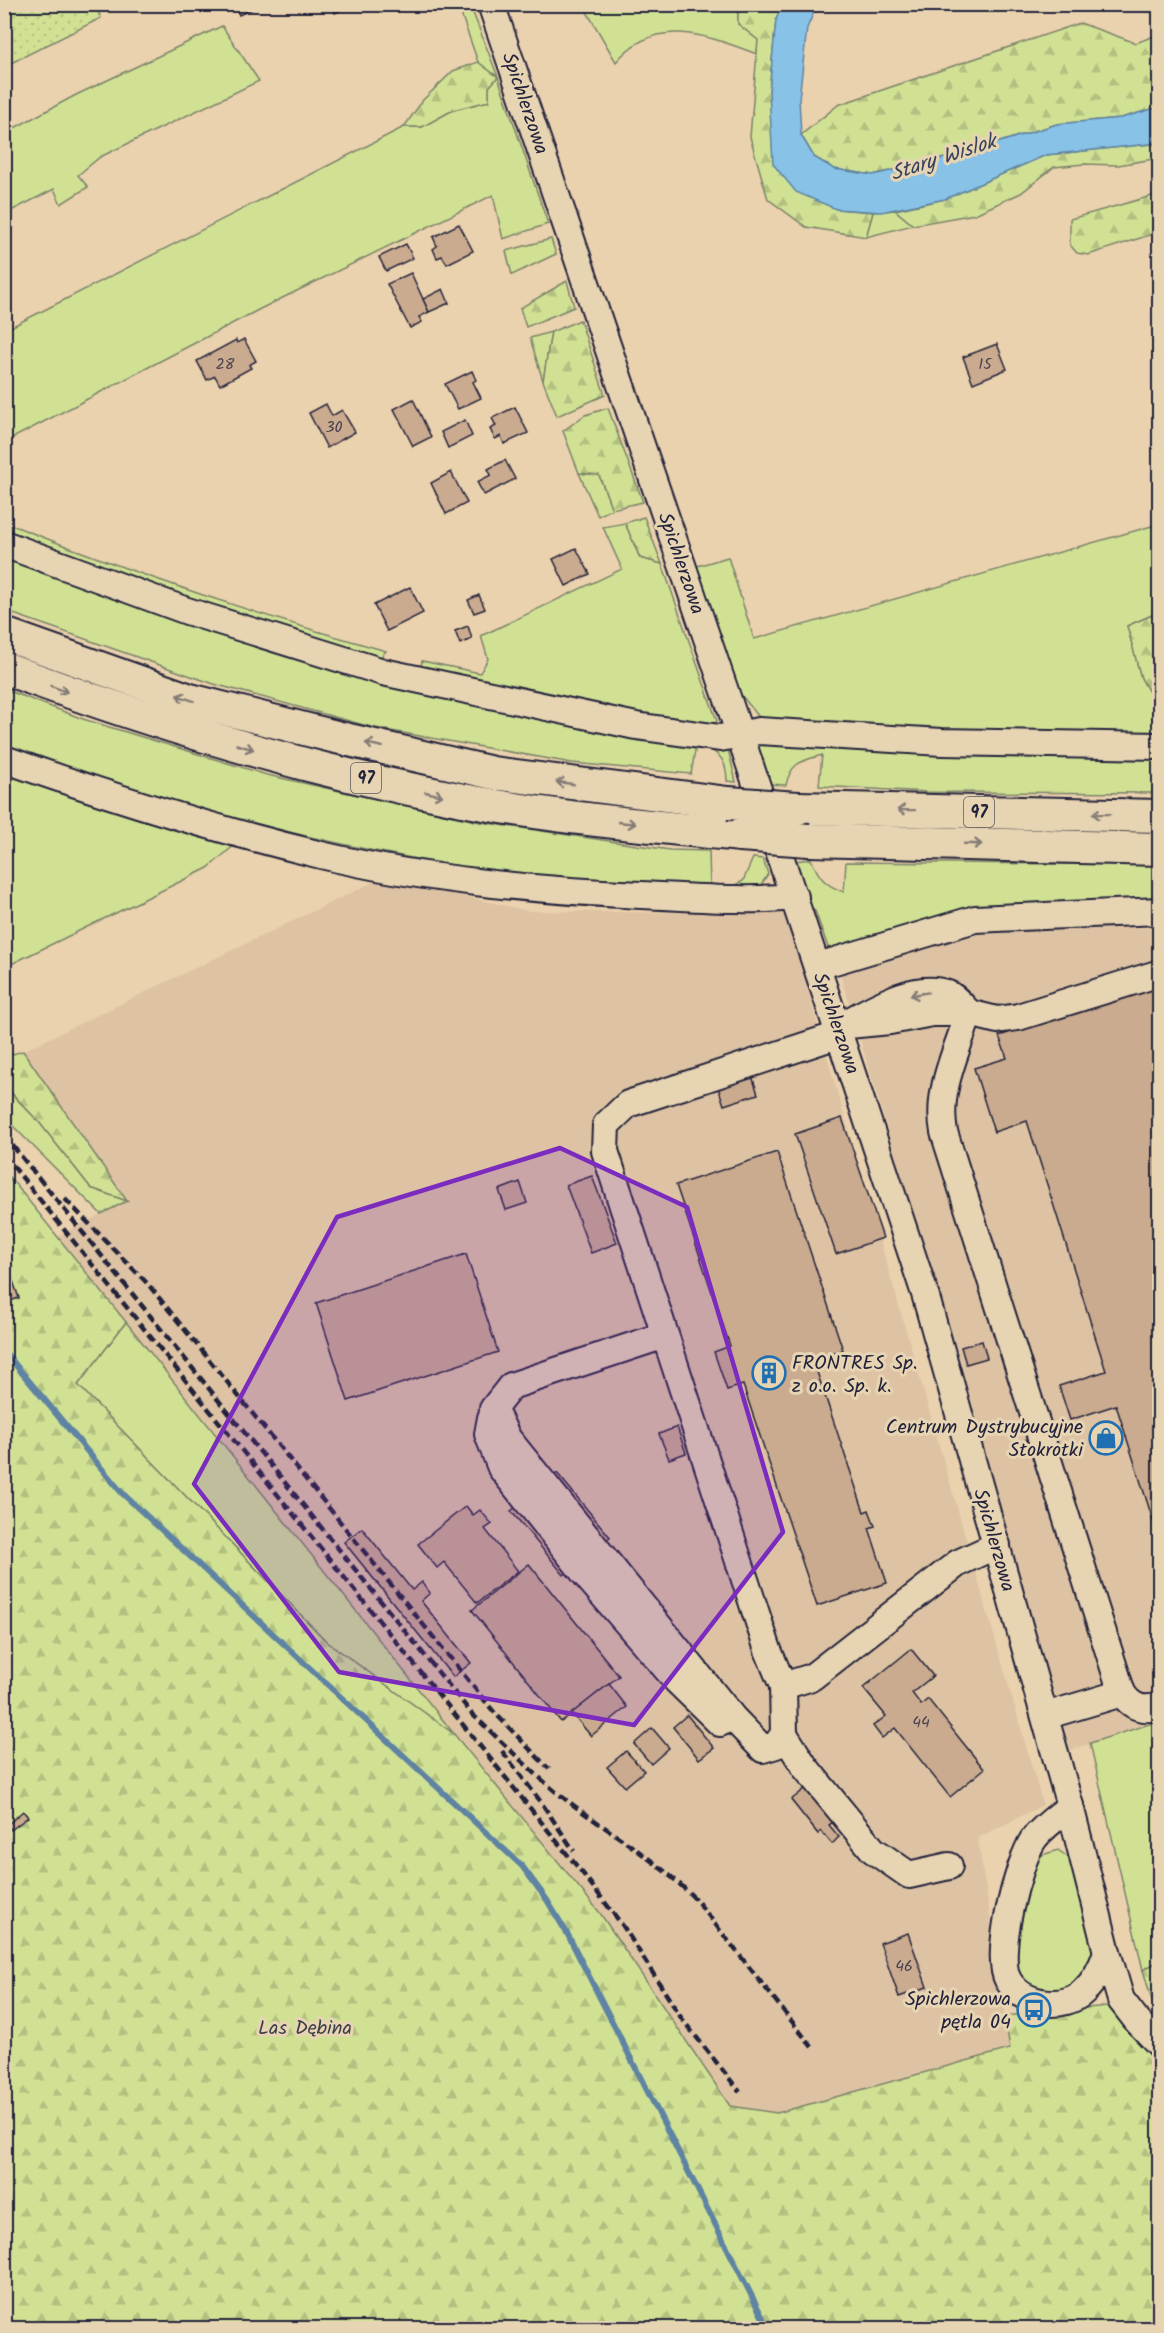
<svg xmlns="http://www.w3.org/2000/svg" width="1164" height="2333" font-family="Kalam,sans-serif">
<defs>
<pattern id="forest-firs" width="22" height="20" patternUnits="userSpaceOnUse" patternTransform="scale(1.5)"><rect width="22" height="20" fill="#d1e194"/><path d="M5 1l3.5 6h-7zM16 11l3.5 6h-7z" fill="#b3c180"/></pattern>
<pattern id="garden-dots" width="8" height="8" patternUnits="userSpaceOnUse" patternTransform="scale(1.5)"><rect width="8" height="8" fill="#d1e194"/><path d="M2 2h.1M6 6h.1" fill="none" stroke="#b3c180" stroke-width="1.8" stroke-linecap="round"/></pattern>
</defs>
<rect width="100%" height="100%" fill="#ebd2ae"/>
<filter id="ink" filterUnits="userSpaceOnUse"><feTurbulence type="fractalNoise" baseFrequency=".0167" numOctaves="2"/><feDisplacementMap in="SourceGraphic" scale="12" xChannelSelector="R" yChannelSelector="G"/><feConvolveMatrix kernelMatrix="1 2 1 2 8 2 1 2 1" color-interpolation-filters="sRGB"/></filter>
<g filter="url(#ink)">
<g fill="#ddc3a3">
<path d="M382,878L529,911L786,914L1043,1805L978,1838L1010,2049L777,2113L730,2106L599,1913L454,1734L58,1236L127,1201L23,1051Z"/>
<path d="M1159,928V1721L1068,1751L950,1337L839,970L959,929Z"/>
</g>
<g fill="#d1e194" stroke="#7a8268" stroke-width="1.5">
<path d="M458,5H470L498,77L548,224L503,239L493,195L262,308L5,442V330L404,127H422L453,110L489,101V87L498,77L478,62Z"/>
<path d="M583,5H738V24L758,40L757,54C708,36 656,14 616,62Z"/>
<path d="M222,26L259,81L100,157L78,175L88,187L61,204L54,189L5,214V133L76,95Z"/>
<path d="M895,210L913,225L866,237L873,212Z"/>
<path d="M551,239L556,254L512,275L506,251Z"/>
<path d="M551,332L543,381L530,338Z"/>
<path d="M579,473L599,475L612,509L598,516Z"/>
<path d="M4,522C129,572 256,615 386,651L379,659L182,598L5,533Z"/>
<path d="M625,523L640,558L662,564L717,721L709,728L420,671L422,661L480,673L488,659L481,636L622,569L603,527Z"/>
<path d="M1159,524V612L1127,626L1141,678L1159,709V733L1006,734L776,723L759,717L738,691L694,567L728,557L754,639Z"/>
<path d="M4,550L199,619L727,745L736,782L727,781C727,758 717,750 696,745L691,774L572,763L375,728L214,684L5,611Z"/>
<path d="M4,689L83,719L267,775L480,822L670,850L709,851L710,889C636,885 561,883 488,871C323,846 162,803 5,747Z"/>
<path d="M760,742L1159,750V793L927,792L819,786L822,755C802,761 791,762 786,785L768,784L757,752Z"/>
<path d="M4,770L129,815L238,842L208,868L5,967Z"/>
<path d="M753,858L763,859L768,874L761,885L729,888L743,881Z"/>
<path d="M811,859C819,878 825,885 844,892L846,862L1159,865V900L1018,904L829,950L815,911L810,910L795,861Z"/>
<path d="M4,1086L39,1122L91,1188L127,1201L101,1214L5,1118Z"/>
<path d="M126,1322L454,1734L327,1642L78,1385Z"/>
<path d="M1159,1721V1961L1143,1970L1090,1743Z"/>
<path d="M1058,1850L1069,1858L1075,1869L1096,1944L1082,1982L1051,1994L1026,1984L1017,1973L1013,1957L1027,1873L1036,1857Z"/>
</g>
<g fill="url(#forest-firs)" stroke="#7a8268" stroke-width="1.5">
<path d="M738,5H782L776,20L769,92L836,209L873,212L866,237L806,227L768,199L750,137L758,40L738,24Z"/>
<path d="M1080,23L1136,43L1159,34V107L1121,118L1057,124L962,154L873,175L834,169L814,157L801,135L838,105Z"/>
<path d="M478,62L498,77L489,87V101L453,110L422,127H404L423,100L453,71Z"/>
<path d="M1159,143V158L1118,165L1084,164L1054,167L1021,193L975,214L913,225L895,210L945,199L1046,155Z"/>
<path d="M1159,194V232L1088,255L1077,253L1070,245V219Z"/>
<path d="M567,281L574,307L526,327L520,308Z"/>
<path d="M580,320L605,395L557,416L543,381L551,332Z"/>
<path d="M608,408L643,502L612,509L599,475L579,473L563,431L585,415Z"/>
<path d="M644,517L662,564L640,558L625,523Z"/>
<path d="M1159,612V709L1141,678L1127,626Z"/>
<path d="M23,1051L127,1201L91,1188L39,1122L5,1086V1056Z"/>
<path d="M4,1170L126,1322L78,1385L327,1642L454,1734L600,1913L730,2106L777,2113L1010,2049L1005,2016L1108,2006L1159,2065V2328H5Z"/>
<path d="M1159,1961L1160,2015L1157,2017L1143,1970Z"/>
</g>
<path fill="url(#garden-dots)" stroke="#7a8268" stroke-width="1.5" d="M5,4L95,5L101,18L5,66Z"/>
<path fill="#88c3e7" stroke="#5f83a2" stroke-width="1.5" d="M782,4L817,5L807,28L799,99L801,135L814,157L834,169L873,175L962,154L1057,124L1121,118L1159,107V143L1046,155L945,199L881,212L836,209L796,192L773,164L769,92L776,20Z"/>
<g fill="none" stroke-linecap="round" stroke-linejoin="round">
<path stroke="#5f83a2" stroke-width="6" d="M4,1351L122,1493L522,1866L547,1900L568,1935L768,2328"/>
</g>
<g fill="#cbab8f" stroke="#22223b" stroke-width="1.5">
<path d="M234,4H261V5L239,15Z"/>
<path d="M331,4H352L335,13Z"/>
<path d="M459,224L473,251L447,264L442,256L437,258L433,249L437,246L433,237Z"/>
<path d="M406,244L413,258L386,271L379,257Z"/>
<path d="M411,273L429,312L419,317L422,322L410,328L387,284Z"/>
<path d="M443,289L449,303L429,312L423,299Z"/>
<path d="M244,339L256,361L249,365L251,368L220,385L215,376L207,380L197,361L236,340L237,343Z"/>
<path d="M997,344L1007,369L973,383L963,357Z"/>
<path d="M472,371L476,380L473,382L481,398L458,409L445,384Z"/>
<path d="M413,399L431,437L413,446L394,409Z"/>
<path d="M326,404L332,416L342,410L355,432L327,448L309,413Z"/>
<path d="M515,407L528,433L504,444L501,436L495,439L490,429L496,426L492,418Z"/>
<path d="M465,420L472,436L448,448L441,432Z"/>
<path d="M505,460L515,479L484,495L477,482L491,475L488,469Z"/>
<path d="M451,472L467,503L446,514L431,483Z"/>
<path d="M576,548L590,574L566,586L553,559Z"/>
<path d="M410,587L423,613L387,631L374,605Z"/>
<path d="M479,595L485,609L474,613L468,600Z"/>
<path d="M468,626L472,639L460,644L455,631Z"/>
<path d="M1160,985V1542L1116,1405L1070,1420L1059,1386L1106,1371L1027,1121L994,1132L974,1068L1007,1058L999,1036Z"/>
<path d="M752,1076L758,1094L724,1105L718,1087Z"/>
<path d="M842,1118L883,1238L836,1254L795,1134Z"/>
<path d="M777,1152L843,1350L813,1360L864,1512L869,1510L875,1526L869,1528L887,1583L817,1606L743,1385L727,1390L714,1352L730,1346L676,1185Z"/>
<path d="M592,1176L617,1243L591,1253L566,1185Z"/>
<path d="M520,1182L527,1203L506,1210L499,1190Z"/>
<path d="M466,1254L498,1352L348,1401L316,1303Z"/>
<path d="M13,1281L19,1298L4,1303V1284Z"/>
<path d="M982,1341L987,1358L966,1364L961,1347Z"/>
<path d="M677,1427L686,1453L669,1459L659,1434Z"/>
<path d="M557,1473L610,1537L564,1575L511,1511Z"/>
<path d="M466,1506L473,1515L480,1510L492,1524L485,1529L518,1571L477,1603L444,1562L437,1568L418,1544Z"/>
<path d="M362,1528L412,1590L422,1582L430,1593L421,1601L471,1663L453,1677L344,1542Z"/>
<path d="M529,1564L619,1676L561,1722L472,1610Z"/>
<path d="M911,1649L933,1676L912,1693L921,1705L928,1699L984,1769L950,1797L895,1728L882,1738L873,1726L886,1716L863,1688Z"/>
<path d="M609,1684L627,1707L591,1736L572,1713Z"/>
<path d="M687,1715L714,1748L699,1759L673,1727Z"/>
<path d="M652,1728L669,1748L651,1764L634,1744Z"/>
<path d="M626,1751L644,1771L625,1787L607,1767Z"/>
<path d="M806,1788L833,1822L829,1825L839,1837L832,1844L821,1831L818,1834L791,1800Z"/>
<path d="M23,1811L28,1817L11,1830L7,1825Z"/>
<path d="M908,1933L927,1987L899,1997L880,1943Z"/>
</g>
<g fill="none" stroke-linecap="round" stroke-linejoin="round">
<defs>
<g id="minor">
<path d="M491,4L740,735L925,1294L1070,1806L1107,1952L1121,2000L1138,2022L1160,2045"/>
<path d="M4,544L187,611L383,672L636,726L720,738L759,731L942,742L1160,746"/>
<path d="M4,759C108,796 214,829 321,855C426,880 534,890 641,895C692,897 743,902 795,897"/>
<path d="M818,966L975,919L1160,911"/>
<path d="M969,1013C957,1051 936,1091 944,1132L1122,1693L1045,1716"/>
<path d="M851,1020C878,1006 917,982 948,994C956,997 963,1007 969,1013"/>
<path d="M838,1026L890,1021L932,1013H969L997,1020L1018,1017L1160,973"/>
<path d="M665,1335L511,1386L493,1409L508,1439L733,1718L763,1749L776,1745L784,1734L783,1686L768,1650L605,1151L606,1125L628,1104L841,1034"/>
<path d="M491,1418L488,1434L501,1468L589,1579L677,1681L720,1723"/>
<path d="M783,1686L812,1677L958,1563L997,1545"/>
<path d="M1122,1693C1132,1708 1143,1711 1160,1706"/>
<path d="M784,1734L805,1767L873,1850L909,1875L949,1866"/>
<path d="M1070,1806C1059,1816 1042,1827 1033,1840C1018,1864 994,1954 1008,1980C1022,2005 1064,2011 1084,1991C1096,1980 1102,1967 1107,1952"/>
</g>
<g id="major">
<path d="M4,634L190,700L336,737L493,773L728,803"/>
<path d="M4,668C148,722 297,767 448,797C544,817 643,825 740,835"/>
<path d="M798,808L1160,816"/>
<path d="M809,840L1160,849"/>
</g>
</defs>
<use href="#minor" stroke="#22223b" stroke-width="30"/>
<use href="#major" stroke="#22223b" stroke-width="36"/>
<use href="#minor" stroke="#e7d4b2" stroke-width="26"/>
<use href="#major" stroke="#e7d4b2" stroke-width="32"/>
<g stroke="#22223b" stroke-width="4.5" stroke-dasharray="9 4.5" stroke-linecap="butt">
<path d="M4,1135L472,1714C500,1740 527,1767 556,1792C603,1829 655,1857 697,1901L812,2047"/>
<path d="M4,1155L584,1875L623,1926L682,2019L740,2092"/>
<path d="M65,1199L147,1283L494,1712L549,1769"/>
<path d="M502,1751L541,1802L574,1851"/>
</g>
<defs>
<g id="major-bridge">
<path d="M728,803L798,808"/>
<path d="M740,835L809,840"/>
</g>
</defs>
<use href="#major-bridge" stroke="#22223b" stroke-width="36" stroke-linecap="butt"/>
<use href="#major-bridge" stroke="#e7d4b2" stroke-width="32"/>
</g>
<defs><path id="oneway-shaft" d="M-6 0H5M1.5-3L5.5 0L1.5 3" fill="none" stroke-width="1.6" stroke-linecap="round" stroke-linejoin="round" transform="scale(1.5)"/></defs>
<g stroke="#847b76">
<use href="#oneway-shaft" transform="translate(59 689) rotate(21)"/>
<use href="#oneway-shaft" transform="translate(185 698) rotate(-161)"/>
<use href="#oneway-shaft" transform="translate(374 745) rotate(-167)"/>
<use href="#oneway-shaft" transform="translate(245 747) rotate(16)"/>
<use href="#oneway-shaft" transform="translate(565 783) rotate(-172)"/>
<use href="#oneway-shaft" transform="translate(434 794) rotate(13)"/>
<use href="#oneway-shaft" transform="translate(906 810) rotate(-179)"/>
<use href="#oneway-shaft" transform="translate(1101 814) rotate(-179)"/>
<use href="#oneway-shaft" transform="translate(627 823) rotate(6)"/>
<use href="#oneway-shaft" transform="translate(973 844) rotate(2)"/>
<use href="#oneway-shaft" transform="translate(919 994) rotate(170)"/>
</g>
</g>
<path fill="#7b2cbf" fill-opacity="0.2" stroke="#7b2cbf" stroke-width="4.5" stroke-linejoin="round" d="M560,1148L687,1207L783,1532L634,1725L339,1672L194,1484L337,1217Z"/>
<defs>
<symbol id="building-ring" viewBox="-11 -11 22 22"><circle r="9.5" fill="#e7d4b2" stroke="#1f6fb2" stroke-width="1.5"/><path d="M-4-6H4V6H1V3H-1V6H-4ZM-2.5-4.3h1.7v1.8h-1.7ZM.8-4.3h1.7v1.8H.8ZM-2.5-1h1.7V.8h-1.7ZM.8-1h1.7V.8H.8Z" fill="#1f6fb2"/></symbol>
<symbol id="shop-ring" viewBox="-11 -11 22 22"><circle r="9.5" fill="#e7d4b2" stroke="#1f6fb2" stroke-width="1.5"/><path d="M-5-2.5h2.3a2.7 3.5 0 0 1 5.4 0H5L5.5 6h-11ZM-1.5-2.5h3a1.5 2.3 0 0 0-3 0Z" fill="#1f6fb2"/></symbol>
<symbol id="bus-ring" viewBox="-11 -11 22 22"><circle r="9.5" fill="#e7d4b2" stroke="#1f6fb2" stroke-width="1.5"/><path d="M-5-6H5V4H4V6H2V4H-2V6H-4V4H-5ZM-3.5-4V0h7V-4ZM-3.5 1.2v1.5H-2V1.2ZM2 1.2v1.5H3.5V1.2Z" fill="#1f6fb2"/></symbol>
</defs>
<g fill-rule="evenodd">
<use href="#building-ring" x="750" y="1354" width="38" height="38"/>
<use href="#shop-ring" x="1087" y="1419" width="38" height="38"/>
<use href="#bus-ring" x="1015" y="1991" width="38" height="38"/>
</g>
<g text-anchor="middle" stroke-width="6" stroke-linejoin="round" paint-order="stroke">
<g font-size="16" fill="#4c4450">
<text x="225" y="369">28</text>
<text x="985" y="369">15</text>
<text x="334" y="432">30</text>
<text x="921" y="1727">44</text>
<text x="904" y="1971">46</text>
</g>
<g fill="#e7d4b2" stroke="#5d575f" stroke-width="1.5">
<rect x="351" y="763" width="30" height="30" rx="4.5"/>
<rect x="964" y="797" width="30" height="30" rx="4.5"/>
</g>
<g font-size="18" font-weight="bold" fill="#22223b">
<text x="366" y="784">97</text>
<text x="979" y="818">97</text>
</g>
<g font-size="20" fill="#22223b" stroke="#e7d4b2">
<text transform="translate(526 103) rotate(71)" y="7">Spichlerzowa</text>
<text transform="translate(682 563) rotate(71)" y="7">Spichlerzowa</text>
<text transform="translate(837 1023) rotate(71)" y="7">Spichlerzowa</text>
<text transform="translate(995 1540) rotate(74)" y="7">Spichlerzowa</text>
</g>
<g font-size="20" fill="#22223b" stroke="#e7d4b2" text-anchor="end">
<text x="792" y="1369" text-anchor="start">FRONTRES Sp.<tspan x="792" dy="23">z o.o. Sp. k.</tspan></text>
<text x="1083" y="1433">Centrum Dystrybucyjne<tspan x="1083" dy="23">Stokrotki</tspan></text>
<text x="1011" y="2005">Spichlerzowa<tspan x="1011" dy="23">pętla 04</tspan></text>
</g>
<g font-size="20" fill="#3c3f48" stroke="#e7d4b2">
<text x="305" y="2034">Las Dębina</text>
</g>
<g font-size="21" font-style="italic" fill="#36425d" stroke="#e7d4b2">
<text transform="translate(943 157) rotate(-18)" y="7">Stary Wislok</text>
</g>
</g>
<rect width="1164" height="2333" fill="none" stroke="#e7d4b2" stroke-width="24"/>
<rect x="12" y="12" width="1140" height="2309" fill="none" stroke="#22223b" stroke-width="2" filter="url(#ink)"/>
</svg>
